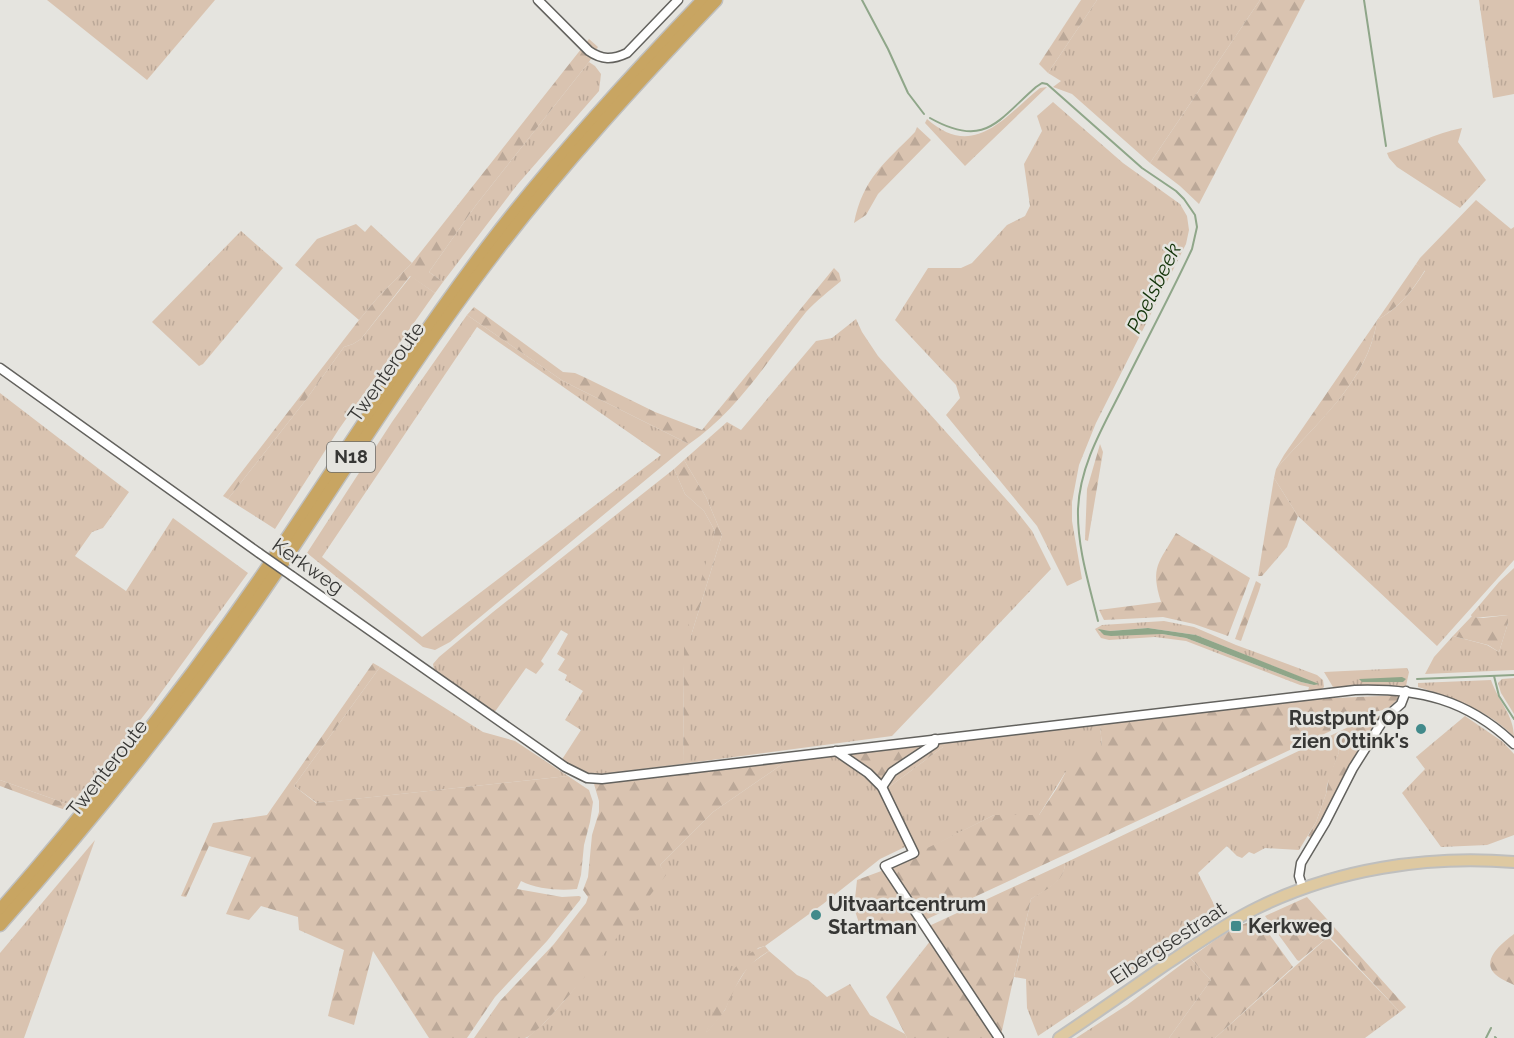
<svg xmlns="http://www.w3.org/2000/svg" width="1514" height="1038" font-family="Raleway,sans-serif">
<defs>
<pattern id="grass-tufts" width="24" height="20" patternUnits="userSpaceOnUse" patternTransform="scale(1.5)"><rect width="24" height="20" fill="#d9c3b0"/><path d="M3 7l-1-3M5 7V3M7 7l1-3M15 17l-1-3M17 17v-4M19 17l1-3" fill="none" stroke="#bba898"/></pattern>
<pattern id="forest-firs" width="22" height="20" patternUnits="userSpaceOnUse" patternTransform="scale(1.5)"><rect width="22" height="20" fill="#d9c3b0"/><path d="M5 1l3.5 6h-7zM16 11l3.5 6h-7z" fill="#bba898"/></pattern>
</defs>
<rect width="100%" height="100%" fill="#e5e4df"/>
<g fill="url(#grass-tufts)" fill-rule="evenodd">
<path d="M47,0H215L147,80Z"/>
<path d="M1097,0H1260L1150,163L1072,94L1053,87L1061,81L1048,73Z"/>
<path d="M1479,0H1514V94L1493,98Z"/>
<path d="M589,62L595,66L601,74L599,91L517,185L443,282L429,272L476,205Z"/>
<path d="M1047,87L965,166L925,123L927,119C974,161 1005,116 1040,88Z"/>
<path d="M1053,102L1123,163L1180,204L1187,216L1189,230L1186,244L1096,423L1079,465L1072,502V521L1082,579L1067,586L1037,526L946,415L960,398L956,385L895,320L928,268H961L972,263L1007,225L1025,216L1030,206L1024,164L1042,131L1037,116Z"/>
<path d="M1462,128L1458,142L1486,180L1460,208L1397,167L1389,158L1387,153C1412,146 1436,133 1462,128Z"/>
<path d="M1476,200L1511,229L1514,227V560L1437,646L1298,516L1274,478L1276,469C1314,425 1369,381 1377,320C1398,309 1413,290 1425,271L1416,264L1420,258Z"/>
<path d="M356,224L365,232L371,225L412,263L379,296L359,320L295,265L317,239Z"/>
<path d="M241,231L283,268L203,364L199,366L152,322Z"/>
<path d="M411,276L435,293L339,429L275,529L228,499L305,401L344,347L353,344L361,339Z"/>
<path d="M467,315L563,381L689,444L450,642L435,650L423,647L307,553L392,422ZM477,327L661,455L422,637L322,557Z"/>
<path d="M856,319L862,332L878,356L1014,508L1032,531L1051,569L892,736L689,763V663H684L683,764L585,776L561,761L581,730L565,720L583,691L565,680L567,675L558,670L565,659L557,654L568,634L561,630L541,661L544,664L536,674L526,668L494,713L434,670L433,664L439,657L493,612L674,469L685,494L704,511L715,531L690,639L722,535L706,497L684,460L727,422L741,430L816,341L832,338Z"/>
<path d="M0,393L129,492L103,528L92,532L75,556L126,591L173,518L248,573L152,705L73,806L0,780Z"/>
<path d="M1514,568V670L1425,674L1434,657L1453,636L1487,645L1499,652L1508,623V615L1472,618L1471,615L1499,582Z"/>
<path d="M1164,621L1194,627L1236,645L1317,675L1323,680L1324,687L1321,690L1308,691L1309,687L1300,685L1186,641L1155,637L1109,640L1101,638L1095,629L1102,625ZM1148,628L1196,635L1310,681L1314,685L1301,682L1186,638L1162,634L1099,632L1102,630L1110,631Z"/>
<path d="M380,667L483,732L515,741L568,776L317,803L294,786Z"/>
<path d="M1407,668L1409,672L1406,686L1402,688L1338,689L1333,687L1324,672Z"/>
<path d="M1514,678V714L1501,693L1498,683L1502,679Z"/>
<path d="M1491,680C1498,701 1514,715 1514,737C1488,710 1453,698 1418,687V683Z"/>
<path d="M1465,716L1503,742L1514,754V835L1487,845L1441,847L1402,793L1425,769L1416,757Z"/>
<path d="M1100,725L1102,746L1065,773L1039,815H994L917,854L885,790L943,747L936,742Z"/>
<path d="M1334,734L1339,752L1327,785L1326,794L1316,822L1299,850L1265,848L1254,854L1249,852L1242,858L1237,856L1227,846L1198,873L1219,914L1038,1036L1027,1008L1026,979L1014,977L1031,899C1044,890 1065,881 1065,863Z"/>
<path d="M833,755L867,775L878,787L907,846L880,859L823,904L765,946L758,948L717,1006L706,1033L725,1010L732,992L749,965L769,951L797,975L808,980L827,997L850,984L870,1015L905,1034L907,1038H527L545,1022L565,1000L665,875L660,865L713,812L787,761Z"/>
<path d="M95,840L24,1038H0V953Z"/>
<path d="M1328,937L1400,1012L1365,1038H1215Z"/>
<path d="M1190,958L1211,980L1169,1038H1076L1127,1005Z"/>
</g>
<g fill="url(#forest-firs)">
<path d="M1081,0H1097L1048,73L1039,64Z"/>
<path d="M1260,0H1305L1199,204L1180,186L1150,163Z"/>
<path d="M589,39L598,47L589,62L476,205L429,272L443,282L435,293L410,276L361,339L353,344L344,347L305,401L228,499L223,496L359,320L379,296L412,263Z"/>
<path d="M917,127L931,140L878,194L866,215L854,223C863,178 885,163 915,132Z"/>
<path d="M1416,264L1425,270C1413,290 1398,309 1377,320C1368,382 1315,424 1276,469L1284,455Z"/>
<path d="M834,268L839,273L841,281C829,291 816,301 806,312C769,358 739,410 689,444L563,381L467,315L474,307L563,372L575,373L586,378L655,412L702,430Z"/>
<path d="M1100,444L1103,452L1088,541L1085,540L1087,489Z"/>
<path d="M684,460L706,497L722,535L690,639V659L684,658V640L715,531L704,511L685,494L674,469Z"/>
<path d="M1274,478L1298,516L1287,547L1262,576H1258Z"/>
<path d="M1176,533L1250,578L1228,636L1194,624L1163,617L1104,620L1099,610L1161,602C1150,566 1159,563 1176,533Z"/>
<path d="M1256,581L1261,584L1259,591L1241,641L1235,639Z"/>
<path d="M1508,615V623L1499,652L1488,645L1453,636L1471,617L1483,618Z"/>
<path d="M684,662L689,663V763L683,764Z"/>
<path d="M373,663L380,667L294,786L316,803L568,776L589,790L593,802L590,822L584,845L581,875L577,889C559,891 537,889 521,881L517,889L562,897L579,896L581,897L580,900L547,941L495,997L467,1038H429L373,951L354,1025L328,1016L344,950L299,930L298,917L261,906L249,920L226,914L251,857L209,846L186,897L181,896L213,823L267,815Z"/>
<path d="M1402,695L1388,709L1369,713L925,920L889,867L994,815H1039L1057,788L1079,748L1102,746L1100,725L1125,720L1320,696L1335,698Z"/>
<path d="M1371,716H1380L1313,839L1308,836L1316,822L1326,794L1329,777L1339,752L1334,734Z"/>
<path d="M936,742L942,744L943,747L885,790L888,781L894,775Z"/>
<path d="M926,744L890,770L880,784L875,773L843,754Z"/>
<path d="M787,761L713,812L660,865L666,875C647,899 544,1034 525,1038C509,1038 490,1038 474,1038L500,1001L554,944L586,903L588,897L583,890L588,877L592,835L599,812V801L594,784Z"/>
<path d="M0,780L73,806L68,811L0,786Z"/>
<path d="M1065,863C1065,882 1045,890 1031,899L1001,1035L929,926Z"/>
<path d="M884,870L919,922L881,931L862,932L854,908L857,880Z"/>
<path d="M1307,897L1406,1007L1405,1008L1400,1012L1331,938L1328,937L1299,961L1297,960L1265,916Z"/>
<path d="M1259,920L1293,967L1215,1038H1169L1211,980L1190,958C1211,944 1234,923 1259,920Z"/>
<path d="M1514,934V985C1508,982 1498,978 1494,973C1481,958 1505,941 1514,934Z"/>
<path d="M931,940L996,1038H907L886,997Z"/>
<path d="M765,946L769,951C743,966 738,982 726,1008C721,1017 712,1026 705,1035C717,1002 728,958 765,946Z"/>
</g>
<g fill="#8fa689">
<path d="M1148,628L1196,635L1319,684L1314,685L1301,682L1186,638L1162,634L1111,636L1104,635L1098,629L1110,631Z"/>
<path d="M1402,677L1406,679L1403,682H1362L1359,679Z"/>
</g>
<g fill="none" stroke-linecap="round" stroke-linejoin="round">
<g stroke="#8fa689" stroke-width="2">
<path d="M862,0L888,49L908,93L924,114"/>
<path d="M1364,0L1386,146"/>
<path d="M930,118C985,149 997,121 1036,87L1042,83L1047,84L1142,168L1176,191L1184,199L1195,215L1197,227L1192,249C1171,294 1148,337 1126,381C1106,422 1080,462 1078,509C1077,547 1089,584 1098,621"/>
<path d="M1494,676L1499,696L1514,719"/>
<path d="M1417,679L1514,675"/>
<path d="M1495,1037L1496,1038"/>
<path d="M1486,1038L1491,1028"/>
</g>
<defs>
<g id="minor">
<path d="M538,0L589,51C602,60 612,60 627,53L678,0"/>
<path d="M0,368L259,553"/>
<path d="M292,576L565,767L587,778L602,779L1355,690C1418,688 1467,699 1514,744"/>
<path d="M836,751L868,773L882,787L914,853L885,866L999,1038"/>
<path d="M882,787L892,772L934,744L935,739"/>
<path d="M1303,889L1299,876L1301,863L1325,823L1353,768L1384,719L1401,704L1406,691"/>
</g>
<path id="major" d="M1059,1038C1096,1013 1132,988 1168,963C1197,944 1226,923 1257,908C1336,869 1427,855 1514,862"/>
<g id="highway">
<path d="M0,910C95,801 185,688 267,568C339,461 408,352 486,248C552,161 627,79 703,0"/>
<path d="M0,925C98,814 193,696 276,573C348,466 416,356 495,253C563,164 639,81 716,0"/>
</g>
</defs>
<use href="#minor" stroke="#63625e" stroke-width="11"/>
<use href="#major" stroke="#bfbfbe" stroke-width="14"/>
<use href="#highway" stroke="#bfbfbe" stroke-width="15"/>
<use href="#minor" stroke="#fff" stroke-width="8"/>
<use href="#major" stroke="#dec9a1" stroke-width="10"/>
<use href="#highway" stroke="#c8a562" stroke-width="12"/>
<defs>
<path id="minor-bridge" d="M259,553L292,576"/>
</defs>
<use href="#minor-bridge" stroke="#63625e" stroke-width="11" stroke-linecap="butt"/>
<use href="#minor-bridge" stroke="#fff" stroke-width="8"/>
</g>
<g fill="#428a8b" stroke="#e5e4df" stroke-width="2">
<circle cx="1421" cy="729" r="6"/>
<circle cx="816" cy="915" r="6"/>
<rect x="1230" y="920" width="12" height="12" rx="3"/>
</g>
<g text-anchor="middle" stroke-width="5" stroke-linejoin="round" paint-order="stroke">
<rect fill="#e5e4df" stroke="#6b6b68" stroke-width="1.5" x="327" y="442" width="48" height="30" rx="4.5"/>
<g font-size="18" font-weight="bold" fill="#373735">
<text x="351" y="463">N18</text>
</g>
<g font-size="20" fill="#373735" stroke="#e5e4df">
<text transform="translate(386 372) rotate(-55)" y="7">Twenteroute</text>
<text transform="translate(308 566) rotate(35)" y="7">Kerkweg</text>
<text transform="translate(107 768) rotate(-52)" y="7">Twenteroute</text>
<text transform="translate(1168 943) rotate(-33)" y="7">Eibergsestraat</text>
</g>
<g font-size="20" font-weight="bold" fill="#373735" stroke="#e5e4df" text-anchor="start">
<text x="1409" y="725" text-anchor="end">Rustpunt Op<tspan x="1409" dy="23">zien Ottink's</tspan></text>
<text x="828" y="911">Uitvaartcentrum<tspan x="828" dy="23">Startman</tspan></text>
<text x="1248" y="933">Kerkweg</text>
</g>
<g font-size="21" font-style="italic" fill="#133409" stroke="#e5e4df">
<text transform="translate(1154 288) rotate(-64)" y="7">Poelsbeek</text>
</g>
</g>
</svg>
